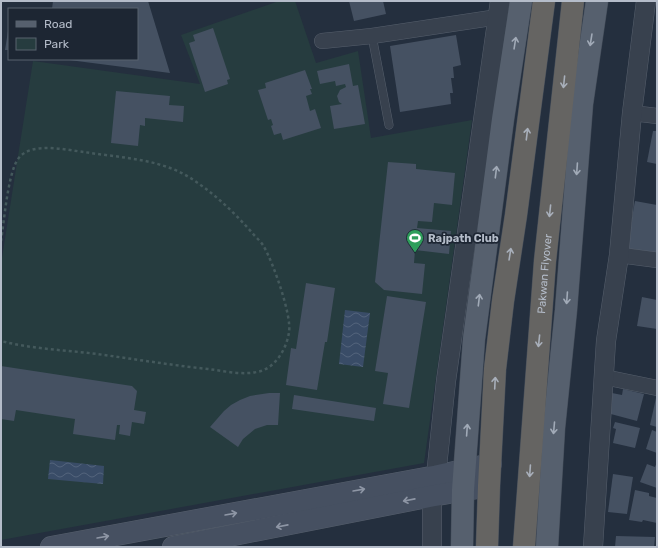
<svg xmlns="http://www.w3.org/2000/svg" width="658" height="548" font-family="Rubik,sans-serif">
<defs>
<pattern id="water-waves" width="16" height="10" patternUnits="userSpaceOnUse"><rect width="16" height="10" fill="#394c67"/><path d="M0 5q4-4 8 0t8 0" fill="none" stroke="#53647b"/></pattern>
</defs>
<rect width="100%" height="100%" fill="#242f3e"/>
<path fill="#263c3f" d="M279,1H295L316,63L358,51L371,138L472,120L424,463L1,540V264L33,61L200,84L181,35Z"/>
<g fill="url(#water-waves)">
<path d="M345,310L370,313L363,367L339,364Z"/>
<path d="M50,460L104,466L103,484L48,479Z"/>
</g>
<g fill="#455162">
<path d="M53,1H148L170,73L69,60L137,59V9H52Z"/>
<path d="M349,1H383L386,14L354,21Z"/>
<path d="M213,28L230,79L227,80L228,84L205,92L189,43L195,41L193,35Z"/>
<path d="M8,31H9V50H5Z"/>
<path d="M456,35L461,65L453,67L454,78H451L453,93H450L451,104L400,112L390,46Z"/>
<path d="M349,64L353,86L358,85L365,124L334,129L330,106L342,104L339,102L337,96L340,90L346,87L345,84L336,86L335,81L320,84L317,71Z"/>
<path d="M305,70L312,89H310L312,94L306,96L310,111L315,109L321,128L283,140L281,133L274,135L271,126L273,125L271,119L268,120L258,90L266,88L265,83Z"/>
<path d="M116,91L170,96L169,105L184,106L183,122L145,118V126L140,125L138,146L111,143Z"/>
<path d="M653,131H657V164L647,162Z"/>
<path d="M388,162L416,164V169L455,173L452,205L434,203L432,222L418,221L417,228L451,231L449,254L415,250L414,263L425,264L422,294L384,290L375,282Z"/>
<path d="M635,201L657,205V256L626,251Z"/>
<path d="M306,283L335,288L327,342H325L317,390L286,385L291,348L296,349Z"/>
<path d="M387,296L426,302L409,408L383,404L388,373L375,371Z"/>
<path d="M642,297L657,300V329L637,326Z"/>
<path d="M1,366L132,386L137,391L134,410L146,412L144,424L132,422L130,436L119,434L120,425H117L115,440L73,434L75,419L16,410L14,421L1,419Z"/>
<path d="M623,389L644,394L637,421L607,413L612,393L622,395Z"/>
<path d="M269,393H280L278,425H267L255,429L243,439L238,447L210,427L224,411L231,405L240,400L250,396Z"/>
<path d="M294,395L376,408L374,421L292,409Z"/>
<path d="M656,398H657V427L650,425Z"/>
<path d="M615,422L640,428L635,448L613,443L616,429L613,428Z"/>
<path d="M652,430L657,432V453L646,449Z"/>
<path d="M657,462V488L640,482L647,464L655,467Z"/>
<path d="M613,474L633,477L627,514L608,512Z"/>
<path d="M635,490L649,493V496L657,498V523L643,520L642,522L629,520Z"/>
<path d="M616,536L655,537L654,547H615Z"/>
</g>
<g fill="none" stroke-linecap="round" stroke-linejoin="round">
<defs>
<path id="service" d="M372,36L389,125"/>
<g id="minor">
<path d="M322,41L372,36L498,17"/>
<path d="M632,113L657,116"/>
<path d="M619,255L657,260"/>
<path d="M604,377L657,388"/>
</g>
<g id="tertiary">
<path d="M432,547V496L436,476L446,381L500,1"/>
<path d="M593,547L606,341L619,255L632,113L646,1"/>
</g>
<g id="secondary">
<path d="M51,547L436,476L491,464"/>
<path d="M173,547L432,496L489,486"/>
</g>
<g id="primary">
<path d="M462,547L463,490L474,339L503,119L521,1"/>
<path d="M547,547L554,428L566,310L582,104L597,1"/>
</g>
<g id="trunk">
<path d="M487,547L489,486L495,369L503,301L516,215L544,1"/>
<path id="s1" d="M524,547L545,261L573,1"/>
</g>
</defs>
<use href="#service" stroke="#565f6c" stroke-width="9"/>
<use href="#minor" stroke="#565f6c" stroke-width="16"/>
<use href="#tertiary" stroke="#565f6c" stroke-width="20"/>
<use href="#secondary" stroke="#565f6c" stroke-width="22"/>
<use href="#primary" stroke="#414a57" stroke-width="23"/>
<use href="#trunk" stroke="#434c59" stroke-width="23"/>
<path stroke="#44595c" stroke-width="2.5" stroke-dasharray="3 3" stroke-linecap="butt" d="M1,241C4,222 8,173 18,159C30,141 66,150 84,152C120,158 160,158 192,179C215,194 236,214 254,235C258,239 262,243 264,247C273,262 292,316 289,332C287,347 277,366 261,371C244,376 225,371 208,369C170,365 134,359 97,354C65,350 32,349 1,341"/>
<use href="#service" stroke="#38414e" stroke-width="8"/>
<use href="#minor" stroke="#38414e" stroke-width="15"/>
<use href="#tertiary" stroke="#38414e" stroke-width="19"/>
<use href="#secondary" stroke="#465061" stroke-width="21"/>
<use href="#primary" stroke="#56606e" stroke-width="22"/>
<use href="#trunk" stroke="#656462" stroke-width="22"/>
</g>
<defs><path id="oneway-shaft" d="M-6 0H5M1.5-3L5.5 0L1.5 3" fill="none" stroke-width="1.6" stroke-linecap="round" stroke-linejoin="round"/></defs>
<g stroke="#a1aab7">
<use href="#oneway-shaft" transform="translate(591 40) rotate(99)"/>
<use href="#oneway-shaft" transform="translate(515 43) rotate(-81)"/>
<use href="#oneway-shaft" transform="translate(577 169) rotate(94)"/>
<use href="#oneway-shaft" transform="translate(496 172) rotate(-83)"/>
<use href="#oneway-shaft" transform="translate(567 298) rotate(94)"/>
<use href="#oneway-shaft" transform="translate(479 300) rotate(-83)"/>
<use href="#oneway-shaft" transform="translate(554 428) rotate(95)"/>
<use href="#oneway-shaft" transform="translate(467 430) rotate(-86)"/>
</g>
<g stroke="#a8afba">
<use href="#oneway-shaft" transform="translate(564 82) rotate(96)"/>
<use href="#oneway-shaft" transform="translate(527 134) rotate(-83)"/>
<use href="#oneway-shaft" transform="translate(550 211) rotate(96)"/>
<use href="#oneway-shaft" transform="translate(510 254) rotate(-81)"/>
<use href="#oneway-shaft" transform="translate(539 341) rotate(96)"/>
<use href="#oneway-shaft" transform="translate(495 383) rotate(-87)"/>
<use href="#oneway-shaft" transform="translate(530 471) rotate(94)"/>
</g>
<g stroke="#8e96a5">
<use href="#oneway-shaft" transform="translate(359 490) rotate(-10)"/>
<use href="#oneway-shaft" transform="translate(409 500) rotate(169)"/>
<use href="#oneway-shaft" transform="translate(231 514) rotate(-10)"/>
<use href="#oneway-shaft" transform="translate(282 526) rotate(169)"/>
<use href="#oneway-shaft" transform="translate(103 537) rotate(-10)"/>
</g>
<defs>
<symbol id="stadium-pin" viewBox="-11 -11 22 30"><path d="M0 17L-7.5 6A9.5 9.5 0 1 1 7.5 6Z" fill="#2e9e5b" stroke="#1d2633"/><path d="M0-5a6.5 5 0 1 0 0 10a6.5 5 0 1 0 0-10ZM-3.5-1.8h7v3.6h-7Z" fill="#fff"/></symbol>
</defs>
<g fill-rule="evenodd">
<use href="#stadium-pin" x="405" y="228" width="20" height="27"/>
</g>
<g text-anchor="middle" stroke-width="3.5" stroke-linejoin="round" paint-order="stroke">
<g font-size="11" font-weight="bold" fill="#b4bcc9" stroke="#1d2633" text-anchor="start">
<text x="428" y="242">Rajpath Club</text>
</g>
<g font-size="11" fill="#b4bcc9" stroke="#1d2633">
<text dy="4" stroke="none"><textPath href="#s1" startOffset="274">Pakwan Flyover</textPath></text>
</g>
</g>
<rect width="658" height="548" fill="none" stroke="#b4bcc9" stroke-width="4"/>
<rect x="8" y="8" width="130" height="52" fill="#1d2633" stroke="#59626f"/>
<rect x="16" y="21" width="20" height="6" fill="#56606e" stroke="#59626f"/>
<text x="44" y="28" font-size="12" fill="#b4bcc9">Road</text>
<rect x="16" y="38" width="20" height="12" fill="#263c3f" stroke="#59626f"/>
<text x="44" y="48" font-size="12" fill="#b4bcc9">Park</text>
</svg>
